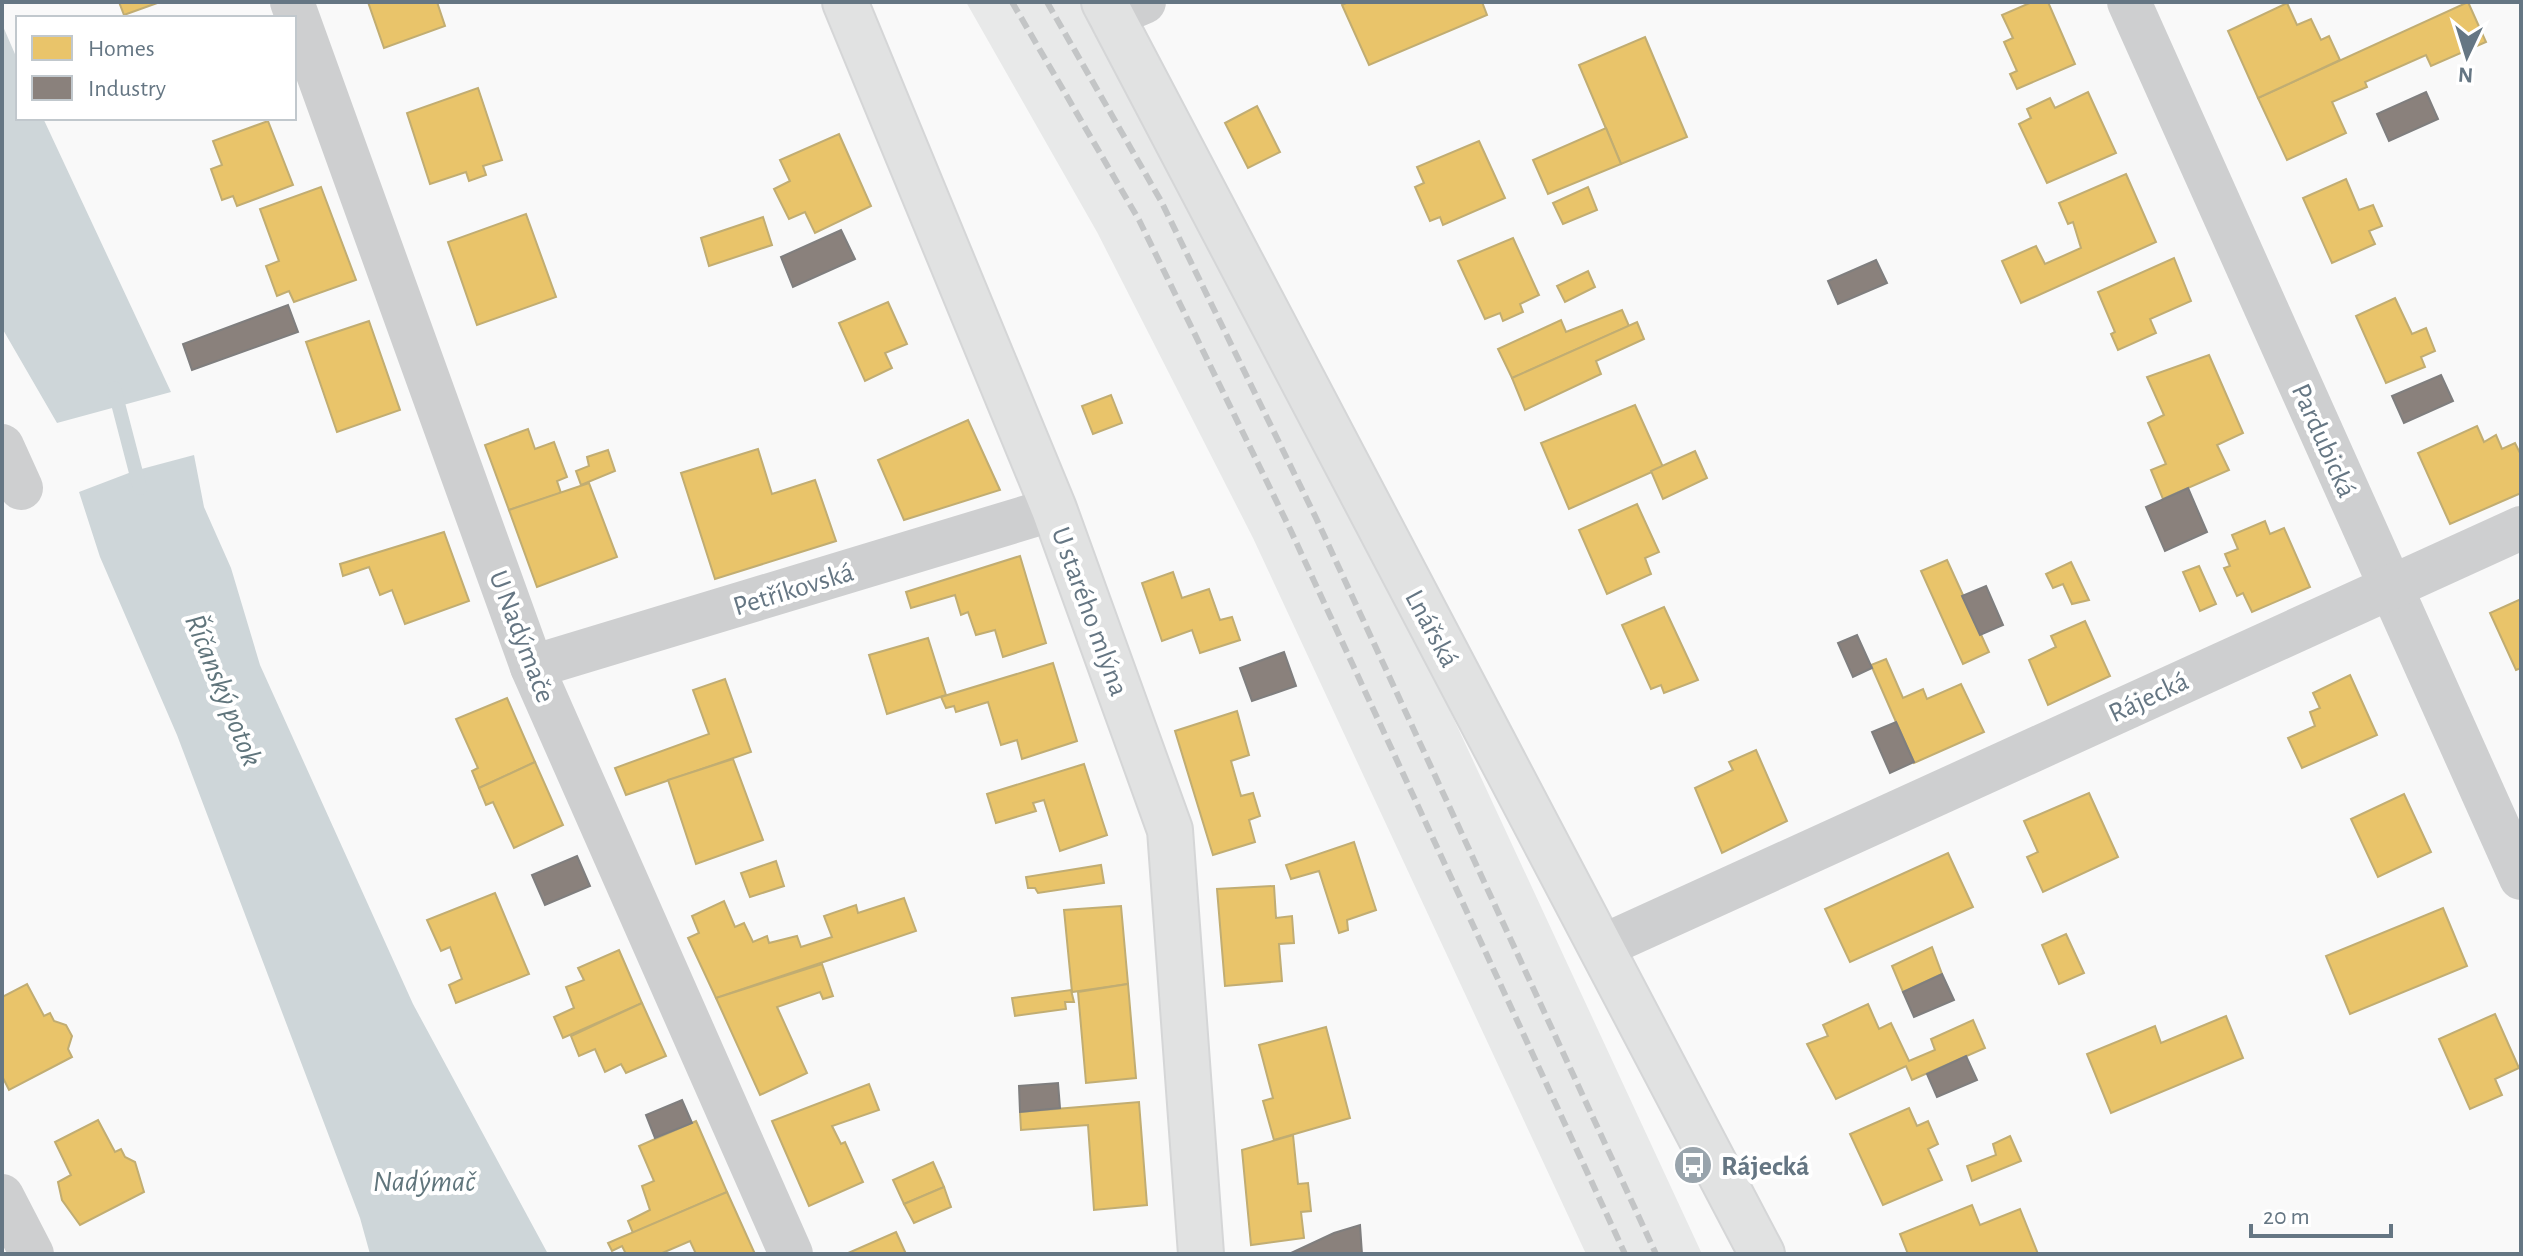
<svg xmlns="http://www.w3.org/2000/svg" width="2523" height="1256" font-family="'Alegreya Sans',sans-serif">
<rect width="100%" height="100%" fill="#f9f9f9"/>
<path fill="#e8e9e9" d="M966,2H1087L1348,491L1702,1254H1586L1253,538L1097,232Z"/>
<g fill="#ced6d9">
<path d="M2,24L18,61V118H43L171,392L57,423L2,328Z"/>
<path d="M194,455L204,507L231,568L260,665L413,1004L548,1254H370L360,1218L177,735L100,557L79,492L134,471Z"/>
</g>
<g fill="#e9c46a" stroke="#c1ad72" stroke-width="2">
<path d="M119,2H160L124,15Z"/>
<path d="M368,2H437L445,26L384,48Z"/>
<path d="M1348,2H1482L1487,15L1369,65L1342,5Z"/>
<path d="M2032,2H2048L2075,64L2017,89L2010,74L2017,71L2004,42L2013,38L2002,15Z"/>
<path d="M2468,2L2486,42L2431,66L2426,55L2365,82L2367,87L2332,102L2346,133L2287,160L2258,98Z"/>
<path d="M2287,3L2297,25L2311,19L2321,40L2329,36L2340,60L2258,98L2228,31Z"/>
<path d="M1645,37L1687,137L1621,164L1579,65Z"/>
<path d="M478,88L502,160L483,166L486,175L469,181L466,172L430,184L407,113Z"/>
<path d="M2088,92L2116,153L2047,183L2019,124L2031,118L2027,109L2050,98L2055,108Z"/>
<path d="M1257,106L1280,152L1248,168L1225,123Z"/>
<path d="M268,121L293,185L237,206L233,196L222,200L211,169L222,165L213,141Z"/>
<path d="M1606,128L1621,164L1548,194L1533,160Z"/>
<path d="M839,134L871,206L815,233L805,212L789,219L774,189L790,181L780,160Z"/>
<path d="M1479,141L1505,198L1443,225L1440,217L1430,221L1415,187L1424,183L1417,167Z"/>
<path d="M2126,174L2156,242L2021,303L2002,261L2036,246L2045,264L2081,248L2073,222L2068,224L2059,203Z"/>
<path d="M2346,179L2359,210L2373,205L2382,226L2369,231L2375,244L2332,263L2303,198Z"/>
<path d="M321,187L356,280L294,302L289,291L277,296L266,266L279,261L260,209Z"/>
<path d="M1588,187L1597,210L1563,224L1553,203Z"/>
<path d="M526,214L556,297L477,325L448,242Z"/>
<path d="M763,217L772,245L709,266L701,238Z"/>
<path d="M1513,238L1539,295L1520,304L1523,312L1503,321L1500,313L1485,319L1458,261Z"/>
<path d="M2174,258L2191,301L2150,319L2156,333L2118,350L2111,334L2115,332L2098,292Z"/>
<path d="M1588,271L1595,287L1565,302L1557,286Z"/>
<path d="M2395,298L2412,334L2426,328L2435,351L2421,357L2425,367L2386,383L2356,316Z"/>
<path d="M888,302L907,344L885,353L892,368L865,381L839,323Z"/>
<path d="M1622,310L1629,326L1512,378L1498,349L1561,320L1566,332Z"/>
<path d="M369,321L400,410L337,432L306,342Z"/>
<path d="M1637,322L1644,339L1596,361L1601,374L1525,410L1512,378Z"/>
<path d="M2209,355L2243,433L2217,445L2229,470L2163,499L2151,470L2166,464L2148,423L2164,415L2147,377Z"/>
<path d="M1111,395L1122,423L1093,434L1082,406Z"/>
<path d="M1635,405L1663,467L1569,509L1541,443Z"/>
<path d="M968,420L1000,490L904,520L878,460Z"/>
<path d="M2477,426L2484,442L2496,435L2502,449L2515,443L2521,455V493L2450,524L2418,453Z"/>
<path d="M528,429L535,449L554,442L567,477L557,481L561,493L509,510L485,445Z"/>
<path d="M758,449L772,494L815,480L836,541L715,579L681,473Z"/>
<path d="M608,450L615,471L581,485L576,471L589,466L587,457Z"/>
<path d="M1695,451L1707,478L1663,499L1651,471Z"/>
<path d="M589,483L617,557L537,587L509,510Z"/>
<path d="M1637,504L1659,552L1645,558L1651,574L1607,594L1579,530Z"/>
<path d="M2265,521L2270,534L2284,528L2310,587L2252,612L2243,593L2237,596L2224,568L2230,566L2225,554L2238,549L2232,535Z"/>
<path d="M444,532L469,601L405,624L392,590L380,595L369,567L343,576L340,564Z"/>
<path d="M1020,556L1046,643L1003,657L995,630L976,635L968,612L961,615L955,595L911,608L906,592Z"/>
<path d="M1947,560L1989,652L1963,664L1921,571Z"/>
<path d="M2071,562L2089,600L2072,604L2063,584L2053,588L2046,574Z"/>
<path d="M2199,566L2216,604L2200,611L2183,572Z"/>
<path d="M1173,572L1182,598L1209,589L1220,620L1232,617L1240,640L1200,653L1192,630L1162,641L1142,583Z"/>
<path d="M2521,599V668L2516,670L2490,613Z"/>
<path d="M1664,607L1698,680L1664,693L1661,685L1651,689L1622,625Z"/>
<path d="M2085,621L2110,676L2048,705L2029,660L2056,647L2051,636Z"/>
<path d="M928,638L946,695L887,714L869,655Z"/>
<path d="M1886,659L1903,698L1923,689L1927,699L1961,684L1984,732L1914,763L1871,665Z"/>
<path d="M1053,663L1077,741L1022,759L1017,740L1001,745L988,702L956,712L954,706L946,708L941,697Z"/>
<path d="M2350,675L2377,735L2302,768L2288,738L2315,726L2310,712L2320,708L2313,693Z"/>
<path d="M725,679L751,752L626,795L615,768L709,734L693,690Z"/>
<path d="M507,698L535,762L479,788L472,771L478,768L456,719Z"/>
<path d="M1237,711L1249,755L1231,761L1241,796L1253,793L1260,816L1249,820L1255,842L1213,855L1175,731Z"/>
<path d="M1756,750L1787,821L1722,853L1695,788L1733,770L1729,762Z"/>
<path d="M733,759L763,840L696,864L668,780Z"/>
<path d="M535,762L563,825L514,848L493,802L486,805L479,788Z"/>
<path d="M1084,764L1107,835L1060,851L1044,800L1033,803L1036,811L996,823L987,794Z"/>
<path d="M2089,793L2118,857L2043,892L2027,857L2038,852L2024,821Z"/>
<path d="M2404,794L2431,852L2378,877L2351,819Z"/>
<path d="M1354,842L1376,910L1347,920L1348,930L1339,933L1319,871L1291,879L1286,865Z"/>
<path d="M1948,853L1973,907L1850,962L1825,909Z"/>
<path d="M776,861L784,886L750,897L741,873Z"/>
<path d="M1101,865L1104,883L1038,893L1035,888H1028L1026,877Z"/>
<path d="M1274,886L1276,918L1292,916L1294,943L1279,944L1282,981L1225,986L1217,889Z"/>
<path d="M495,893L529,974L456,1003L449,985L462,979L450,947L441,951L427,920Z"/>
<path d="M904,898L916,931L716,998L688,938L699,933L692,916L724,901L735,927L744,923L753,942L767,936L769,943L797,936L801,947L832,937L824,916L856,905L858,913Z"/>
<path d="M1121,906L1128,984L1072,992L1064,910Z"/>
<path d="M2443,908L2467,966L2350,1014L2326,956Z"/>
<path d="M2066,934L2084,973L2059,984L2042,945Z"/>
<path d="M1932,947L1942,974L1903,992L1892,966Z"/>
<path d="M619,950L642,1003L563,1038L554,1017L574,1008L566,987L584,980L578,968Z"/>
<path d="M822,964L833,996L823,999L820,992L777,1007L807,1073L760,1095L716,998Z"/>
<path d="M27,984L44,1016L50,1013L54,1021L66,1025L72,1036L68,1049L72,1057L9,1090L2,1076V997Z"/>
<path d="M1128,984L1136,1078L1086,1083L1078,992Z"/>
<path d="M1071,990L1074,1002H1065L1066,1009L1015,1016L1012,998Z"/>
<path d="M642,1003L666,1056L626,1073L621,1064L605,1072L595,1049L579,1056L571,1036Z"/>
<path d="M1868,1004L1879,1029L1891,1023L1909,1061L1935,1050L1931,1039L1973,1020L1985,1048L1912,1080L1906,1066L1836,1099L1807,1044L1828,1036L1823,1025Z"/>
<path d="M2495,1014L2519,1068L2495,1079L2502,1095L2470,1109L2439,1039Z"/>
<path d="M2226,1016L2243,1058L2111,1113L2087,1054L2155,1026L2161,1043Z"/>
<path d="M1326,1027L1350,1118L1274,1140L1263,1101L1273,1098L1259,1045Z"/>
<path d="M869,1084L879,1110L832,1126L841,1144L845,1142L863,1182L809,1206L772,1121Z"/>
<path d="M1139,1102L1147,1205L1094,1210L1088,1125L1021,1130L1020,1112Z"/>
<path d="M1909,1108L1917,1126L1928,1121L1938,1144L1928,1149L1942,1180L1883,1205L1850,1134Z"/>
<path d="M98,1120L115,1152L121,1149L125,1157L135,1162L144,1192L80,1225L62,1200L58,1182L71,1175L55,1142Z"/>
<path d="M696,1121L727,1192L633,1233L628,1221L650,1210L642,1186L654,1181L639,1146Z"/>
<path d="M1293,1135L1298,1184L1308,1183L1311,1211L1301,1212L1304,1238L1251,1245L1242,1150Z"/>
<path d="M2010,1136L2021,1161L1972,1181L1967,1166L1996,1155L1993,1144Z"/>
<path d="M933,1162L944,1187L904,1204L893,1180Z"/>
<path d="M944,1187L951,1207L914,1223L904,1204Z"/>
<path d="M727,1192L755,1254H696L690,1241L660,1254H626L622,1246L612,1251L608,1243Z"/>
<path d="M1972,1205L1980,1225L2020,1209L2038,1254H1908L1900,1234Z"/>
<path d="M896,1232L906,1254H846Z"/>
</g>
<g fill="#8a817c" stroke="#7f7e7e" stroke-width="2">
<path d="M2426,92L2438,119L2389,141L2377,114Z"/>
<path d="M841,230L855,259L793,287L781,257Z"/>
<path d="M1876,260L1887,283L1838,304L1828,281Z"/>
<path d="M288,305L298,332L192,370L183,344Z"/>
<path d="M2441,375L2453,401L2404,423L2392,396Z"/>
<path d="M2188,488L2207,532L2165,551L2146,507Z"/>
<path d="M1986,586L2003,625L1980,635L1962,596Z"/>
<path d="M1857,635L1872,668L1853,677L1838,643Z"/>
<path d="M1284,652L1296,686L1252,701L1240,668Z"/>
<path d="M1896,722L1914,762L1890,773L1872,732Z"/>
<path d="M577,856L590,886L545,905L532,875Z"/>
<path d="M1942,974L1954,1000L1914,1017L1903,992Z"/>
<path d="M1966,1056L1977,1080L1937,1097L1927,1074Z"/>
<path d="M1058,1083L1060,1108L1020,1112L1019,1086Z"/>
<path d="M682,1100L692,1123L655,1138L646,1115Z"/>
<path d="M1360,1225L1362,1254H1289L1334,1233Z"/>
</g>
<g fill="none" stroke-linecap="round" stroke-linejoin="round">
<path stroke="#ced6d9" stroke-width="14" d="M114,388L140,488"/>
<defs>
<g id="secondary">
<path d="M845,2L1054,509L1170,830L1201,1254"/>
<path d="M1104,2L1762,1254"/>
</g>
</defs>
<use href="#secondary" stroke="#d5d6d7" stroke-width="48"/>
<g stroke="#cecfd0" stroke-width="44">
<path d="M292,2L532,667L791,1254"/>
<path d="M2129,2L2521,878"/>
<path d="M1111,16L1144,2"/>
<path d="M2,446L21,488"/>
<path d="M532,667L1054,509"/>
<path d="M1601,947L2521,528"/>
<path d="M2,1196L32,1254"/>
</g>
<use href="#secondary" stroke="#e1e2e2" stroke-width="44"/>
<g stroke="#c3c5c6" stroke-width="6" stroke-dasharray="12 6" stroke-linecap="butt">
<path d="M1012,2L1139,220L1290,529L1625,1254"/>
<path d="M1047,2L1161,201L1316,518L1656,1254"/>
</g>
</g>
<defs>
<symbol id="bus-disc" viewBox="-11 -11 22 22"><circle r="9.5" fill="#99a4ac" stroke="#fff"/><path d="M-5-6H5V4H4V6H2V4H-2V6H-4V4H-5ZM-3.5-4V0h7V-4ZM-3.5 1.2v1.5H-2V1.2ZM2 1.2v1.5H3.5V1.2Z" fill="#fff"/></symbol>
</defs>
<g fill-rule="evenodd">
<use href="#bus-disc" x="1671" y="1143" width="44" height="44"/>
</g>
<g text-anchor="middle" stroke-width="8" stroke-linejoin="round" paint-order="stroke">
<g font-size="28" fill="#657683" stroke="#fff">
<text transform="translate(2325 440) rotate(66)" y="10">Pardubická</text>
<text transform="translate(793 588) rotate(-17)" y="10">Petříkovská</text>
<text transform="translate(1091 611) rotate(70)" y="10">U starého mlýna</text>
<text transform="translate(1433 628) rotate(62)" y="10">Lnářská</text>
<text transform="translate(523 636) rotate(69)" y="10">U Nadýmače</text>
<text transform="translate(2148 696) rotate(-25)" y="10">Rájecká</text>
</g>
<g font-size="28" font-weight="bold" fill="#657683" stroke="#fff" text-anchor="start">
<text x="1721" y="1175">Rájecká</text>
</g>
<g font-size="30" font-style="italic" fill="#60757c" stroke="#fff">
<text transform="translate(224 690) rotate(68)" y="10">Říčanský potok</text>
<text x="424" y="1191">Nadýmač</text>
</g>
</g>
<rect width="2523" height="1256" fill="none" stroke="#657683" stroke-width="8"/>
<rect x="16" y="16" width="280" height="104" fill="#ffffff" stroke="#c1c8cd" stroke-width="2"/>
<rect x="32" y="36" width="40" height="24" fill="#e9c46a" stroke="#c1c8cd" stroke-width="2"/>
<text x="88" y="56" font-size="24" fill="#657683">Homes</text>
<rect x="32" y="76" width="40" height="24" fill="#8a817c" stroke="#c1c8cd" stroke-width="2"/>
<text x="88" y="96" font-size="24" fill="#657683">Industry</text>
<g transform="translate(2467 56) rotate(184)" stroke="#ffffff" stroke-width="6" paint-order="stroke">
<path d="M0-6L14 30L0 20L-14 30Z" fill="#657683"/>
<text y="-12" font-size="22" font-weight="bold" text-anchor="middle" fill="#657683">N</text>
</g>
<path d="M2251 1224v12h140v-12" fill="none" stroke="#657683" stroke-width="4"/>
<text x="2263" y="1224" font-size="24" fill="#657683" stroke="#ffffff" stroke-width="6" paint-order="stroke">20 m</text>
</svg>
